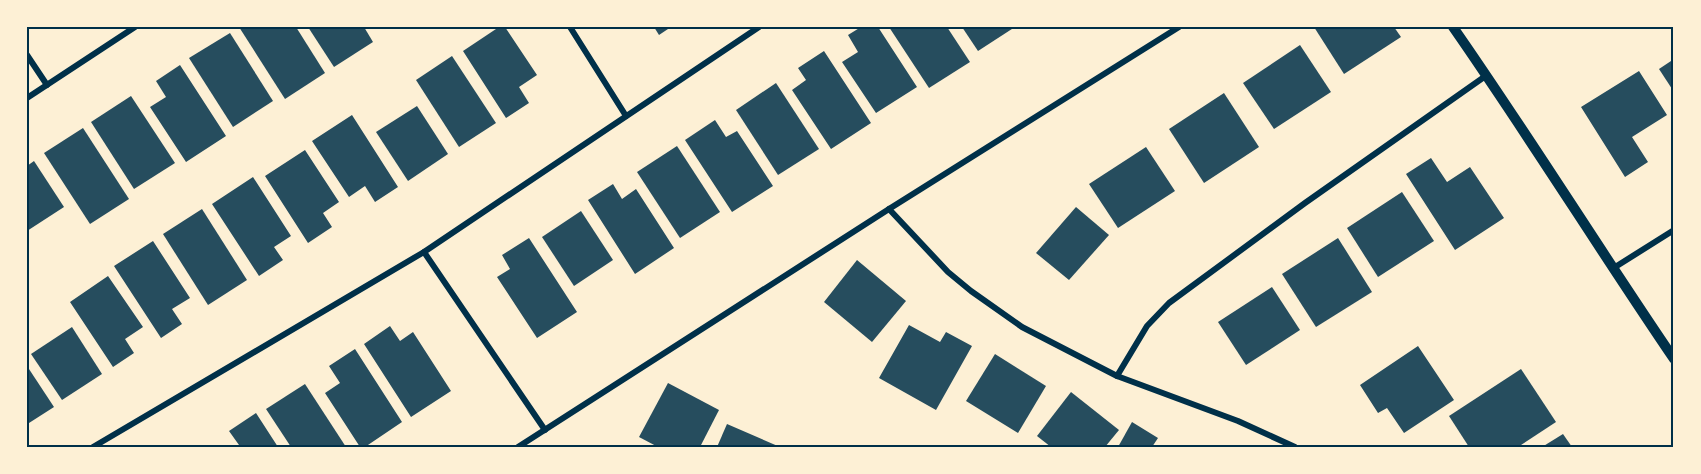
<svg xmlns="http://www.w3.org/2000/svg" width="1701" height="474" font-family="'Times New Roman',serif">
<rect width="100%" height="100%" fill="#fdf0d5"/>
<g fill="#264d5e">
<path d="M239,27H296L325,73L285,99Z"/>
<path d="M308,27H364L373,42L334,67Z"/>
<path d="M499,27H505L537,75L519,87L529,103L506,118L463,51Z"/>
<path d="M654,27H671L659,35Z"/>
<path d="M861,27H878L917,87L876,113L842,62L858,52L848,35Z"/>
<path d="M889,27H947L970,62L929,88Z"/>
<path d="M962,27H1015L978,51Z"/>
<path d="M1314,27H1394L1401,37L1344,74Z"/>
<path d="M230,33L273,101L233,127L189,58Z"/>
<path d="M1300,45L1331,92L1274,129L1243,83Z"/>
<path d="M824,51L871,123L831,149L792,90L806,80L798,68Z"/>
<path d="M452,56L496,123L459,147L416,80Z"/>
<path d="M1674,59V92L1659,69Z"/>
<path d="M180,65L226,136L186,162L150,107L166,97L156,81Z"/>
<path d="M1639,71L1667,115L1632,137L1648,162L1625,177L1581,107Z"/>
<path d="M776,83L819,149L778,175L736,110Z"/>
<path d="M1224,93L1259,147L1204,183L1169,129Z"/>
<path d="M131,96L175,163L134,189L91,122Z"/>
<path d="M417,106L448,154L408,181L376,132Z"/>
<path d="M352,115L398,187L375,202L365,186L349,197L312,141Z"/>
<path d="M715,120L726,137L737,131L773,186L732,212L685,140Z"/>
<path d="M83,128L129,199L90,224L44,153Z"/>
<path d="M677,146L720,212L680,238L637,172Z"/>
<path d="M1146,147L1175,191L1118,228L1089,184Z"/>
<path d="M305,150L339,202L323,213L332,227L308,243L265,176Z"/>
<path d="M1431,158L1447,182L1470,167L1504,218L1455,250L1406,174Z"/>
<path d="M34,161L64,207L27,231V166Z"/>
<path d="M253,177L291,236L274,247L283,260L259,276L212,204Z"/>
<path d="M613,184L622,199L636,189L674,248L635,274L588,200Z"/>
<path d="M1402,192L1434,241L1378,277L1347,228Z"/>
<path d="M1076,207L1109,235L1069,280L1036,253Z"/>
<path d="M202,209L247,280L208,305L163,234Z"/>
<path d="M581,211L613,260L574,286L542,237Z"/>
<path d="M529,238L577,312L537,338L497,277L510,269L502,255Z"/>
<path d="M1338,238L1372,292L1316,327L1282,274Z"/>
<path d="M153,241L190,298L172,309L182,324L161,338L114,266Z"/>
<path d="M857,260L906,301L872,342L824,302Z"/>
<path d="M108,276L143,327L125,339L134,353L113,367L70,302Z"/>
<path d="M1272,287L1300,330L1246,365L1218,322Z"/>
<path d="M909,325L940,342L946,332L972,346L936,410L879,378Z"/>
<path d="M390,326L400,341L413,332L451,391L411,417L364,344Z"/>
<path d="M72,327L102,374L62,400L31,354Z"/>
<path d="M1418,346L1454,400L1404,433L1387,408L1378,413L1360,385Z"/>
<path d="M355,349L402,422L365,447H360L325,393L340,383L329,366Z"/>
<path d="M995,354L1046,386L1018,433L966,401Z"/>
<path d="M27,366L54,407L29,423L27,420Z"/>
<path d="M1521,369L1556,422L1518,447H1469L1449,416Z"/>
<path d="M668,383L719,410L700,447H658L639,437Z"/>
<path d="M305,384L346,447H291L266,409Z"/>
<path d="M1071,392L1119,430L1105,447H1051L1037,436Z"/>
<path d="M256,413L278,447H236L239,445L229,431Z"/>
<path d="M1132,422L1158,438L1152,447H1118Z"/>
<path d="M727,424L780,447H717Z"/>
<path d="M1563,434L1572,447H1542Z"/>
</g>
<g fill="none" stroke-linecap="round" stroke-linejoin="round">
<g stroke="#003049" stroke-width="6">
<path d="M570,27L626,116"/>
<path d="M27,55L47,85"/>
<path d="M27,98L135,27"/>
<path d="M889,209L948,272L971,291L1022,327L1117,376L1238,421L1295,447"/>
<path d="M424,252L545,430"/>
<path d="M1612,269L1674,230"/>
<path d="M1117,376L1147,326L1169,303L1305,203L1487,75"/>
<path d="M93,447L424,252L759,27"/>
<path d="M518,447L889,209L1179,27"/>
</g>
<path stroke="#003049" stroke-width="10" d="M1453,27C1529,136 1599,249 1674,359"/>
</g>
<rect width="1701" height="474" fill="none" stroke="#fdf0d5" stroke-width="57"/>
<rect x="28" y="28" width="1644" height="418" fill="none" stroke="#003049" stroke-width="2"/>
</svg>
